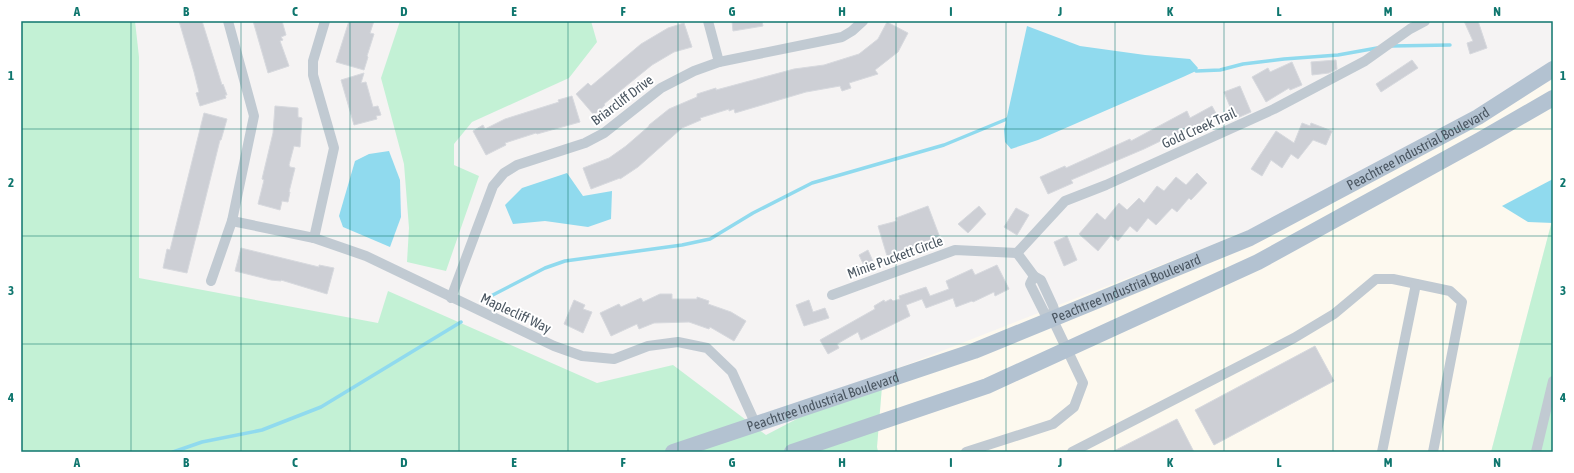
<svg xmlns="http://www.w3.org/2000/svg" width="1574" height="473" font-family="'Asap Condensed',sans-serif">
<rect width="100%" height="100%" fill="#f5f3f3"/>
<path fill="#fdf9ef" d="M1553,80V217L1491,452H878L877,447L883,374L1204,248L1338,193L1476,110Z"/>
<g fill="#c3f1d5">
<path d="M21,21H135L139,57V278L378,323L388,291L597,383L673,365L766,435L883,374L877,447L878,452H21Z"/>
<path d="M400,21H591L597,42L569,78L472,122L454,144V165L479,176L446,271L407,262L409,228L404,164L381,78Z"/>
<path d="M1553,217V452H1491Z"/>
</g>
<g fill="#90daee">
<path d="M1027,26L1080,46L1145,55L1190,59L1198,68L1196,71L1183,77L1038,140L1011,149L1005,142L1004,130Z"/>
<path d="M389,151L400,180L401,217L390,247L343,227L339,216L355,161L369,154Z"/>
<path d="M567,173L583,196L612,191L611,219L588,227L545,221L513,224L505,205L522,188Z"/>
<path d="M1553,179V223L1528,222L1502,206Z"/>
</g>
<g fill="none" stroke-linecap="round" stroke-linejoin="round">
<g stroke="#90daee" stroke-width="3.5">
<path d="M1391,46L1450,45"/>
<path d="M1196,71L1220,70L1243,64L1284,59L1338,55L1377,48"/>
<path d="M487,298L545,268L565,261L682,245L710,239L753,213L812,183L944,145L1007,119"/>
<path d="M173,452L202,442L262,430L321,407L461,322"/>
</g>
</g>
<g fill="#cdcfd5" stroke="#d7d9de">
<path d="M179,21H202L222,85L223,84L227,95H225L226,98L200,106L196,93L199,92L194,72Z"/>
<path d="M253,21H282L286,35L281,37L283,40L280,41L289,66L268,73Z"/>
<path d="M349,21H374L370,33L374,34L367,56L368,57L364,70L336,62Z"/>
<path d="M732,21H762L763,26L733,31Z"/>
<path d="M1464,21H1478L1487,48L1470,54L1467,43L1473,41Z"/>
<path d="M887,22L908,33L898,52L875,70L878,74L849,83L851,88L842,91L840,86L806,92L735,113L734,109L729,111V109L700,118L701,120L682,128L638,167L620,179V178L591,189L583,168L609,158L626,146L649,126V125L669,109L697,97V94L716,88V90L794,69L824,65L859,54L878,39Z"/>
<path d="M684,23L692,47L674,52L652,65L604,104L605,105L594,115L576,94L588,83L591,86L641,44L668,28Z"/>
<path d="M1336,60L1337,69L1329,73L1312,75L1311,62Z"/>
<path d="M1412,60L1418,68L1381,92L1376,84Z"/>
<path d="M1292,62L1302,85L1290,90L1289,88L1266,102L1252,77L1268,68L1270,72Z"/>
<path d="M364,73L361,83L366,82L373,107L378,106L381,115L376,116L377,119L354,125L341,80Z"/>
<path d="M1240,86L1251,112L1235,119L1224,92Z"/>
<path d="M572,96L580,122L537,134L536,133L505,143L506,145L486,155L473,131L483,125L485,129L505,119L559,102L558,100Z"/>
<path d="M275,106L298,108V117L302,118L300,147L294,146L289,165L290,167L295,168L289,192H290L288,202L282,201L280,210L258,204L264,180L262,179L273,133Z"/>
<path d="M1212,106L1218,117L1203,126L1201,123L1174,137L1173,135L1144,149L1071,180L1073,183L1048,194L1040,177L1065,166L1066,168L1130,139L1131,141L1187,111L1190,118Z"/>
<path d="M204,113L227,119L221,140H220L187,273L163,268L167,249L170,250Z"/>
<path d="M1302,123L1310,126L1311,123L1332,131L1326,145L1313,140L1298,159L1291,154L1282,168L1271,160L1262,176L1251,169L1276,131L1294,143Z"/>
<path d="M1197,173L1207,183L1191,200L1189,198L1177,212L1172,208L1156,225L1148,218L1137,232L1130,226L1118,241L1111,235L1098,251L1079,234L1097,213L1105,220L1119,203L1127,210L1139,198L1144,203L1157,186L1164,191L1176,177L1186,185Z"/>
<path d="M928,206L942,243L932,247V245L911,254L910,250L887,256L878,226L897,221L896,218Z"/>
<path d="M979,206L986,214L968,233L958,224Z"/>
<path d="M1016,208L1029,215L1017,235L1004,227Z"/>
<path d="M1067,236L1077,260L1064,266L1054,242Z"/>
<path d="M241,248L319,267V265L334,268L327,294L281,280V281L271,280L235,271Z"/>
<path d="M868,250L875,266L866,270L859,255Z"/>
<path d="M997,265L1009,289L995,296L994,292L973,302L972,301L956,307L953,298L926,308L922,299L906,305L910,316L861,340L858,332L837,344L839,348L828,354L820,340L875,309L874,306L884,300L885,302L891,299L893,301L900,299L899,296L926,287L930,296L949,289L946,281L972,269L975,275Z"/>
<path d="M660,294H672V299H697V297L709,301L708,304L731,312L746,321L734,341L710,327L709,329L689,322L654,323L639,329L637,324L611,336L600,313L619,304L621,307L641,298L643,302Z"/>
<path d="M574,300L585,305L583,309L592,312L583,333L564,324Z"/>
<path d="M809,300L813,312L825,308L829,318L804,326L796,305Z"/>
<path d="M1315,346L1334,381L1214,445L1195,410Z"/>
<path d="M1177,419L1194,452H1112Z"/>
</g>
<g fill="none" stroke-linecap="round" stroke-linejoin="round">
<g stroke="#c1cad2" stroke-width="10">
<path d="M708,21L719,62"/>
<path d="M232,221L314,238L366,256L554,346L582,356L614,359L648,346L678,342L707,348L732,372L756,425"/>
<path d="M314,238L334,148L313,75V61L325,21"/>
<path d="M1017,253L1065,201L1106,185L1274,109L1365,61L1410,29L1425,21"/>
<path d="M1034,276L1030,284L1045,314L1051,316"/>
<path d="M211,281L232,221L254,116L228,21"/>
<path d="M832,295L955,250L1017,253"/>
<path d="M451,298L493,186L504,173L517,165L585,143L604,133L661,88L694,71L719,62L842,37L852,31L863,21"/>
<path d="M966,452L1053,424L1074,407L1083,383L1051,316L1054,309L1053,306L1041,280L1034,276L1017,253"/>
<path d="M1072,452L1294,338L1334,314L1376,279H1393L1450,291L1462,302L1433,452"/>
<path d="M1382,452L1416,284"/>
<path d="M1536,452L1553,381"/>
</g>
<g stroke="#b3c2d1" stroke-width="16">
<path id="s1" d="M673,452L974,351L1250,238L1478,117L1553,69"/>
<path d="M792,452L987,386L1258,262L1480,140L1553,98"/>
</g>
</g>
<path fill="none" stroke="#0f766e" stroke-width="1" stroke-opacity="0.55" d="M131,21V452M241,21V452M350,21V452M459,21V452M568,21V452M678,21V452M787,21V452M896,21V452M1006,21V452M1115,21V452M1224,21V452M1333,21V452M1443,21V452M21,129H1553M21,236H1553M21,344H1553"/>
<g text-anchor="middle" stroke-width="4" stroke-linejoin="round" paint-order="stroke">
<g font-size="14" fill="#4a5661" stroke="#fff">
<text transform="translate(622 100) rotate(-37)" y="5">Briarcliff Drive</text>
<text transform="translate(1199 128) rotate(-24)" y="5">Gold Creek Trail</text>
<text dy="5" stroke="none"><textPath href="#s1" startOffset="806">Peachtree Industrial Boulevard</textPath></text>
<text transform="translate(895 257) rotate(-20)" y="5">Minie Puckett Circle</text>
<text dy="5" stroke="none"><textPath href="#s1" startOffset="482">Peachtree Industrial Boulevard</textPath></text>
<text transform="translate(516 313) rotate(25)" y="5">Maplecliff Way</text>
<text dy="5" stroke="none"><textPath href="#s1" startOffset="158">Peachtree Industrial Boulevard</textPath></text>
</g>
</g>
<rect width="1574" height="473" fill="none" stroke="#ffffff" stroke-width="44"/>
<rect x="22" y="22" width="1530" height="429" fill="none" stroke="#0f766e" stroke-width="1.5"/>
<g font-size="13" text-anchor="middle" font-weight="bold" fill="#0f766e">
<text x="77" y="16">A</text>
<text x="186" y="16">B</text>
<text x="295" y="16">C</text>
<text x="404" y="16">D</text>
<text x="514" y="16">E</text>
<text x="623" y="16">F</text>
<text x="732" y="16">G</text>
<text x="842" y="16">H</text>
<text x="951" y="16">I</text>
<text x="1060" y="16">J</text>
<text x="1170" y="16">K</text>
<text x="1279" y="16">L</text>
<text x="1388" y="16">M</text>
<text x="1497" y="16">N</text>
<text x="11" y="80">1</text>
<text x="1563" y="80">1</text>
<text x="11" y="187">2</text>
<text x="1563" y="187">2</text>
<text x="11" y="295">3</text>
<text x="1563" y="295">3</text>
<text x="11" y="402">4</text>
<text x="1563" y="402">4</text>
<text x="77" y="467">A</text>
<text x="186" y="467">B</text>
<text x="295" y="467">C</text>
<text x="404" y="467">D</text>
<text x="514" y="467">E</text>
<text x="623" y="467">F</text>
<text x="732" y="467">G</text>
<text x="842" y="467">H</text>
<text x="951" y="467">I</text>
<text x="1060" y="467">J</text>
<text x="1170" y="467">K</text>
<text x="1279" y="467">L</text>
<text x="1388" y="467">M</text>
<text x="1497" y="467">N</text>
</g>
</svg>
